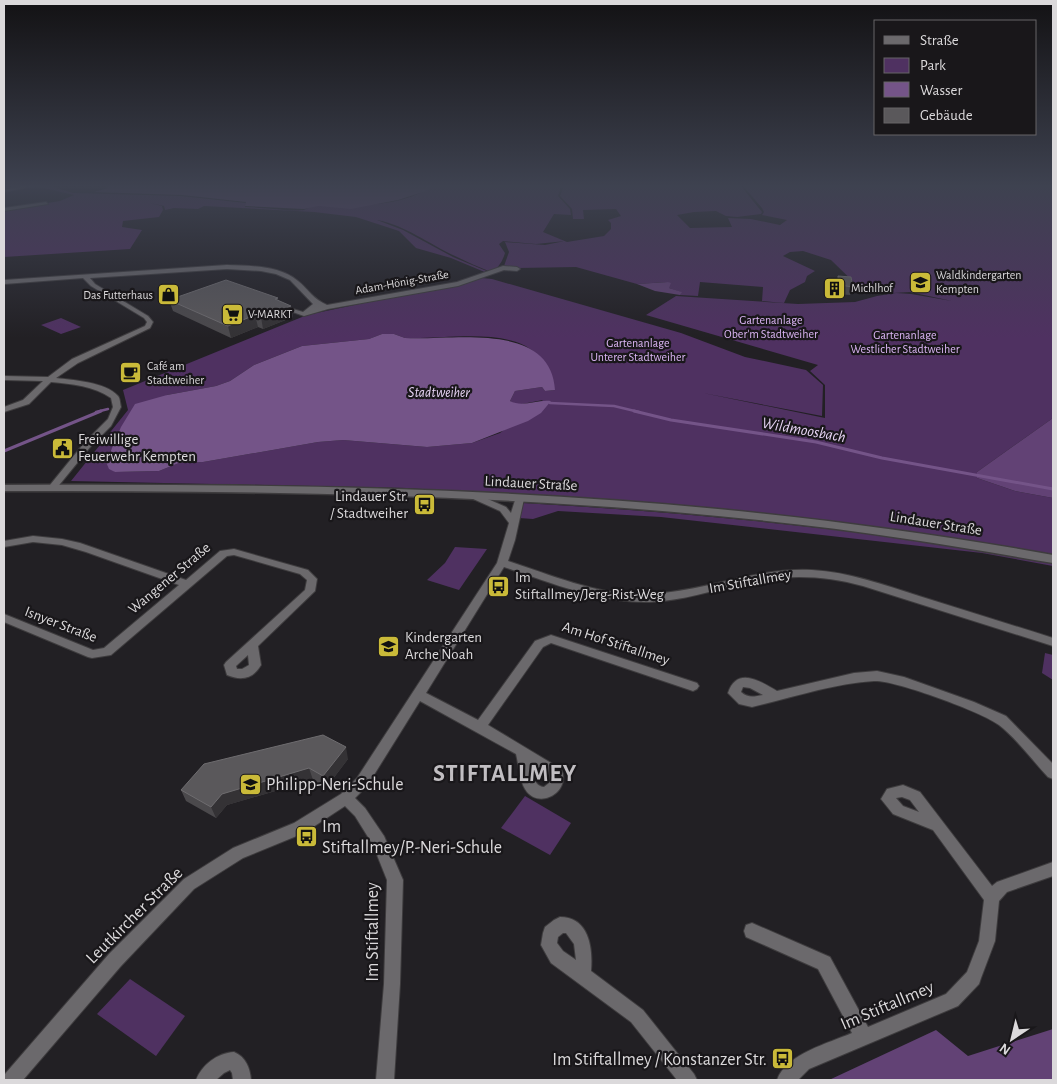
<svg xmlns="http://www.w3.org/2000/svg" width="1057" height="1084" font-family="'Alegreya Sans',sans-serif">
<rect width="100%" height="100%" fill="#222024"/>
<g fill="#4f3161" fill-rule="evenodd">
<path d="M35,186H50L73,193L181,196L246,203L245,207C258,207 294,212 304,210C308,208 313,206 319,206C357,204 398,209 432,186H741L762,212L761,214L737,217L726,216L716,211L694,212L677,215L690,228L732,227L728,218L751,219L780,225L787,220L762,215L764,212L762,208L743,186H1053V418L977,472V478L1015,491L1053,498V556L899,530L817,519L642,502L405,488L71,481L128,410L123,390L307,315L482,278L492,279L681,333L745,357L806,370L823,385L822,416L703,393L825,418V385L810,371L818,365L646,315L676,296L798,304L855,302L877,296L896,293L911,294L952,301L910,292L875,294L864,292L831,260L803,251L790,252L783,256L815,271L807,276L805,282L790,290L784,303L762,301L763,287L700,282L698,296L680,295L681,292L669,288L668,282L637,284L576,267L517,268L504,266L509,252L505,242L545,245L565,241L536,244L503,241L499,244L505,253C503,260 499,268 491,272C479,267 467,262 455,256C429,244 405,225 377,220L403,230L453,257L489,272L487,273L451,258L416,248L399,231L356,217L314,212L204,206L198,209L174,208L165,210L164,206L150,203L162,206L163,210L159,217L123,221L122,227L142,230L130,249L4,257V210L60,201L74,195ZM561,187L563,188L560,196L572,209L573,219H584L583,210L616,209L621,216L608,220L611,223V229L604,236L567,242L543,232L554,214L571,215L570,209L558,196ZM382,334H394L405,338C440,340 507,327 534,352C542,359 550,380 555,390L545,391L542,387L515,391L510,401L517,405L543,400L500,433L472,443L427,447L343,440L318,442L203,462L179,463L159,471L115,472L106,462L111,450L167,395L216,386L230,381L254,365L302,346L369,339Z"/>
<path d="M61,318L81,327L61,334L41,325Z"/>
<path d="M523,503C701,513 878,531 1053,561V566L982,553L661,517L558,511L533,519L519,518Z"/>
<path d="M455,547L487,549L459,590L427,580L445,563Z"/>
<path d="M1045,653L1053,655V680L1042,673Z"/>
<path d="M525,796L571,823L550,855L501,828Z"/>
<path d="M130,979L185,1016L156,1056L97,1014Z"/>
</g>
<g fill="#624275">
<path d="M106,186H432L426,191L398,200L351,209L319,206L304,209L245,206L246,202L182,195L94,192L108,188Z"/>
<path d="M668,282L671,283L669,288L682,292L680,295L655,291L637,284Z"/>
<path d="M1053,418V498L1015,491L977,478V472Z"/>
<path d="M1053,1029V1080H829L936,1030L968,1056Z"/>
</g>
<path fill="#745488" d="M382,334H394L405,338C451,341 551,320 555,390L545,391L542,387L515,391L510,401C523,408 537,399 551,401L541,413L528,421L472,443L427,447L343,440L318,442L203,462L179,463L159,471L115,472L109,469L106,462L121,427L135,404L167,395L216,386L230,381L254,365L302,346L369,339Z"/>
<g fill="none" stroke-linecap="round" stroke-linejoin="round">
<g stroke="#745488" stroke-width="2.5">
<path d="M550,403L614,406L639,412"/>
<path d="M96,412L108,409"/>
</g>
<g stroke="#745488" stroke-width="3">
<path d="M634,411L671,420L816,442L882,458L1053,489"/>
<path d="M4,451L101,411"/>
</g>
<defs>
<g id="street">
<path d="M22,186H35L4,192V190Z"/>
<path d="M46,202L48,204L4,211V208Z"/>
<path d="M227,265C250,266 279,265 298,281C309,290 313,299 327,305L457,282L503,266L517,267L520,269L517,271L504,270L458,286L328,309L304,316L290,311L293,309L303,312L313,304L290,280L276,274L261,271L227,269L90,278L95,284L148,316L153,322L150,328L78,363L56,378C73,380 106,382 118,396C120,398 120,403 121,407L111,426L91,446L60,484L56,489H50L48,487L50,485L85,442L108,419L113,407L111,398C94,386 72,384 51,382L29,404L4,412V407L23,400L43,381L4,380V376L48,377L72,359L145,326L147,322L144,318L91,286L83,278L4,284V280Z"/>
<path d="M474,493L506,507L511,513L516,497H522L524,499L515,540L508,561C554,576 602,597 651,594C706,591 757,567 812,570C849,572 884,585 919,596C964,610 1009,624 1053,638V646L863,586C824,575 786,574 746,583C714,590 682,601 649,602C599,603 551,583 504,567L426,693L478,720L535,641L551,635L697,683L699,686L697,689L693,691L551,643L543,647L488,725L561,769C572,792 538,811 525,789C519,779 519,766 516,754L420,701L367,786L355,798L365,808L384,836L403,880L400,984L394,1080H376L384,984L387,880L373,845L355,816L345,806L304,833L243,858L194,889L121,966L23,1080H4L5,1074L109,954L184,879L233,848L294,823L341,794L357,778L497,563L509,523L500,511L471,498L469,496L471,494ZM531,764L549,776V783L544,787C533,786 533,773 531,764Z"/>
<path d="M33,536L62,539L80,543L186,580L220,551L234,549L308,570L317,579L315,591L258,646L261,665C253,679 241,681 227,675L224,665L226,662L305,590L307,580L300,574L234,555L227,556L111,655L92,658L88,657L4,622V614L93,650L104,648L179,585L86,552L62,545L33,542L4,547V541ZM248,655L249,665L242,669H237L236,666Z"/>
<path d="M877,671L904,677L974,702L1006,716L1053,764V779L1048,777C1032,760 1017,739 999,725C982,712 895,680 874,681C835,683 791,698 752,707L739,704L728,693C737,666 760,681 777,691L854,673ZM743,687L750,688L763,695C753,697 748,698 741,692Z"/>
<path d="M903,785L920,792L992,886L997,882L1053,862V876L1007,892L999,901L995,941L981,978L979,984L958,1006L809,1069L798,1080H777C786,1054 829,1043 852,1033L818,969L746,937L744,931L746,925L752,923L830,957L868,1027L946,994L967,972L979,941L984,900L933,830L893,814L881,799L887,789ZM902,797L910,800L919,812L903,806L896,798Z"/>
<path d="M560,917C589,917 593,948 591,971L643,1010L694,1074L697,1080H677L631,1022L551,963L541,945L543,933L545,927L554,920ZM563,933H566L574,944L576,960L563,951L557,943L558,937Z"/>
<path d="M234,1052C246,1057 250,1068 251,1080H233L232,1073L230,1070L224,1073L216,1080H196C202,1065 217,1053 234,1052Z"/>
</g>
<path id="secondary" d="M4,485C242,484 481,486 718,509C830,520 942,535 1053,555V563C1005,555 956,546 907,539C844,529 781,522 718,516C481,493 242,491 4,491Z"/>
</defs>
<use href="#street" stroke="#3e3c3e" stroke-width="2"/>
<use href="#secondary" stroke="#3e3c3e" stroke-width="3"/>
<use href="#street" fill="#6b696c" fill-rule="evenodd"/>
<use href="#secondary" fill="#6b696c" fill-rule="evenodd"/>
</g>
<g fill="#4b494c">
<path d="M838,276L853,287L850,295L837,294L836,284Z"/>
<path d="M169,300L278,301L291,306L293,317L263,329L258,327L231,338L173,311Z"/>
<path d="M348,759L326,788L313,780L227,805L216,818L186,801L181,790Z"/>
</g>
<g fill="#343235">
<path d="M278,298L280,310L291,306L293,317L263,329L261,317L275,299Z"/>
<path d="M255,315L258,327L231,338L228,326Z"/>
<path d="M346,747L348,759L326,788L323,776Z"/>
<path d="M309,768L313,780L227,805L216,818L211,807L222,794Z"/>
</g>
<g fill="#5a585b" stroke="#6e6c6f">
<path d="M838,276L851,277L853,287L839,285Z"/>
<path d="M226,280L278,298L275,299L291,306L261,317L255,315L228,326L169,300Z"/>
<path d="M323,735L346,747L323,776L309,768L222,794L211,807L181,790L204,764Z"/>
</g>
<linearGradient id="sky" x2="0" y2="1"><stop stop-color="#131214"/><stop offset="0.55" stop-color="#3e4250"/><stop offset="1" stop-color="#3e4250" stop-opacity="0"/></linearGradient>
<rect width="1057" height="338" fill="url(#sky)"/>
<defs>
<symbol id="school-square" viewBox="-11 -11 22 22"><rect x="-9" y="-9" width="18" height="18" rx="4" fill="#caba39" stroke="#19171a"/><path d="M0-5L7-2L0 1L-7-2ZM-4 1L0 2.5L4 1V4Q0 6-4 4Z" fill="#111"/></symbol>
<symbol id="building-square" viewBox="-11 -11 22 22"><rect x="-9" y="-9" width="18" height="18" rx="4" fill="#caba39" stroke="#19171a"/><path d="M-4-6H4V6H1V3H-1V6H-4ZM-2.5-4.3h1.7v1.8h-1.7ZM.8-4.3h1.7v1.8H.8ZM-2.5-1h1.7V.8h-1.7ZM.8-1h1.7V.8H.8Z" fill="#111"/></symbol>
<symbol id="shop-square" viewBox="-11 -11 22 22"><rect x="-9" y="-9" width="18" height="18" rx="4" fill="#caba39" stroke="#19171a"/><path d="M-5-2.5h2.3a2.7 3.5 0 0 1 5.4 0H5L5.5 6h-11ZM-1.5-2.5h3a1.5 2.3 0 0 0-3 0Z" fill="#111"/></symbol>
<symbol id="supermarket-square" viewBox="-11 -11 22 22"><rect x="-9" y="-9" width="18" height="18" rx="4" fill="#caba39" stroke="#19171a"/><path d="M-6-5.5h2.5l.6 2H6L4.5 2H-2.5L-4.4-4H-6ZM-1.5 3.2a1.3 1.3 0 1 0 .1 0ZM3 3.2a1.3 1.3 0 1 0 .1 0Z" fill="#111"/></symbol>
<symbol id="cafe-square" viewBox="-11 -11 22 22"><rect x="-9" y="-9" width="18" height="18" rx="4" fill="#caba39" stroke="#19171a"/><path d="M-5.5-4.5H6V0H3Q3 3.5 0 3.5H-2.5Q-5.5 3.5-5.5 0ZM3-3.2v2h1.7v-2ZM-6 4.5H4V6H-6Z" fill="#111"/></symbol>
<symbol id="civic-square" viewBox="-11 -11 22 22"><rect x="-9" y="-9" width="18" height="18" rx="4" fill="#caba39" stroke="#19171a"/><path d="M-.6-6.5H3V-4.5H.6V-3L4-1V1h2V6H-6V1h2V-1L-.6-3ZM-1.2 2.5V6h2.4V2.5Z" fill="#111"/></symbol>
<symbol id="bus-square" viewBox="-11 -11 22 22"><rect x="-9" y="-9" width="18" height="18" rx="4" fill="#caba39" stroke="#19171a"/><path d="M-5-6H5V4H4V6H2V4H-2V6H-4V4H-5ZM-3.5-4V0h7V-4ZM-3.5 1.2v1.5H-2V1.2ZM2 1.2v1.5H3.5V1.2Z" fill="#111"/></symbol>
</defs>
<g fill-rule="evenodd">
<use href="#school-square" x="908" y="270" width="25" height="25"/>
<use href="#building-square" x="822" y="276" width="25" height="25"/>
<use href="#shop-square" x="156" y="282" width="25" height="25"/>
<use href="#supermarket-square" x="220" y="302" width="25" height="25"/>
<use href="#cafe-square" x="118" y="360" width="25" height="25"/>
<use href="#civic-square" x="50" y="436" width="25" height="25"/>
<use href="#bus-square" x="412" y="492" width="25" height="25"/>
<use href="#bus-square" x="486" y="574" width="25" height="25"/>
<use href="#school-square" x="376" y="634" width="25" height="25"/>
<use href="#school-square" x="238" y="772" width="25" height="25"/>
<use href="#bus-square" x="294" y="824" width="25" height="25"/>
<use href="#bus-square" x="770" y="1046" width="25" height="25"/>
</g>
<g text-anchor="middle" stroke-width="4.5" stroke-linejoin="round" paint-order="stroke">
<g font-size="12" fill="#dbd9db" stroke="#19171a" text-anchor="start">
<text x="936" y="279">Waldkindergarten<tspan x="936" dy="14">Kempten</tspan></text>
<text x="851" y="292">Michlhof</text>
<text x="153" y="299" text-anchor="end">Das Futterhaus</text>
<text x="248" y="318">V-MARKT</text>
<text x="147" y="370">Café am<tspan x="147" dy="14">Stadtweiher</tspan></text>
</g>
<g font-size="12" fill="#dbd9db" stroke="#19171a">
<text transform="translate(402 282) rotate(-10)" y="4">Adam-Hönig-Straße</text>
</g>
<g font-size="12" fill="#dcb6f5" stroke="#19171a">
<text x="771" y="324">Gartenanlage<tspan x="771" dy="14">Ober'm Stadtweiher</tspan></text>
<text x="905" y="339">Gartenanlage<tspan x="905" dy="14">Westlicher Stadtweiher</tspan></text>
<text x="638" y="347">Gartenanlage<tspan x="638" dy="14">Unterer Stadtweiher</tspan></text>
</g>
<g font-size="14" font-style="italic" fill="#e8d5f5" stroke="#19171a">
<text x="439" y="397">Stadtweiher</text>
</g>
<g font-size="15" fill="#dbd9db" stroke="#19171a" text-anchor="start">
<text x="78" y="444">Freiwillige<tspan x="78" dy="17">Feuerwehr Kempten</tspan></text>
<text x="408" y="501" text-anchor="end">Lindauer Str.<tspan x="408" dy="17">/ Stadtweiher</tspan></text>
<text x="515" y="582">Im<tspan x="515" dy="17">Stiftallmey/Jerg-Rist-Weg</tspan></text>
<text x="405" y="642">Kindergarten<tspan x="405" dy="17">Arche Noah</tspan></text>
</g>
<g font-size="15" fill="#dbd9db" stroke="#19171a">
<text transform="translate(531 483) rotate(3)" y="5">Lindauer Straße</text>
<text transform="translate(936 523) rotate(9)" y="5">Lindauer Straße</text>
<text transform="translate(169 578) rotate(-40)" y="5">Wangener Straße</text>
<text transform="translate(750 581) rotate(-10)" y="5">Im Stiftallmey</text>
<text transform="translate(61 624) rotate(21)" y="5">Isnyer Straße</text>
<text transform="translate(616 643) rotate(18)" y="5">Am Hof Stiftallmey</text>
</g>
<g font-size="16" font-style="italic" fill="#e8d5f5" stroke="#19171a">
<text transform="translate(804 429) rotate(10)" y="6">Wildmoosbach</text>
</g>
<g font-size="18" fill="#dbd9db" stroke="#19171a" text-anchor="start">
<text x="266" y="790">Philipp-Neri-Schule</text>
<text x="322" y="832">Im<tspan x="322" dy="21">Stiftallmey/P.-Neri-Schule</tspan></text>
<text x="767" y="1065" text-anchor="end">Im Stiftallmey / Konstanzer Str.</text>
</g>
<g font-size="18" fill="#dbd9db" stroke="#19171a">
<text transform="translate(134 915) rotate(-45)" y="6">Leutkircher Straße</text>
<text transform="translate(372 932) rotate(-90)" y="6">Im Stiftallmey</text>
<text transform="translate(887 1005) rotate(-23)" y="6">Im Stiftallmey</text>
</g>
<g font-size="24" font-weight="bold" letter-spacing="1" fill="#c1bec2" stroke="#19171a">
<text x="505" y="781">STIFTALLMEY</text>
</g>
</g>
<rect width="1057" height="1084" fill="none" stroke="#dbd9db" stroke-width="10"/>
<rect x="874" y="20" width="162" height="115" fill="#19171a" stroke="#676567"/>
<rect x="884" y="36" width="25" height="8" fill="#6b696c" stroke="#676567"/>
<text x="920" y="45" font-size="15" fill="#dbd9db">Straße</text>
<rect x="884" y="58" width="25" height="15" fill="#4f3161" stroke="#676567"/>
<text x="920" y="70" font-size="15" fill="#dbd9db">Park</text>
<rect x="884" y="82" width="25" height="15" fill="#745488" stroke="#676567"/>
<text x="920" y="95" font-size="15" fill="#dbd9db">Wasser</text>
<rect x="884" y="108" width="25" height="15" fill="#5a585b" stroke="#676567"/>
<text x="920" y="120" font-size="15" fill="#dbd9db">Gebäude</text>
<g transform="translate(1012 1039) rotate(215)" stroke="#19171a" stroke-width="4" paint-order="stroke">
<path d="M0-4L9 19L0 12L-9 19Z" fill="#dbd9db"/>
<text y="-8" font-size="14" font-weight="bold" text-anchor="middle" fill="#dbd9db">N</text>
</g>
</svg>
